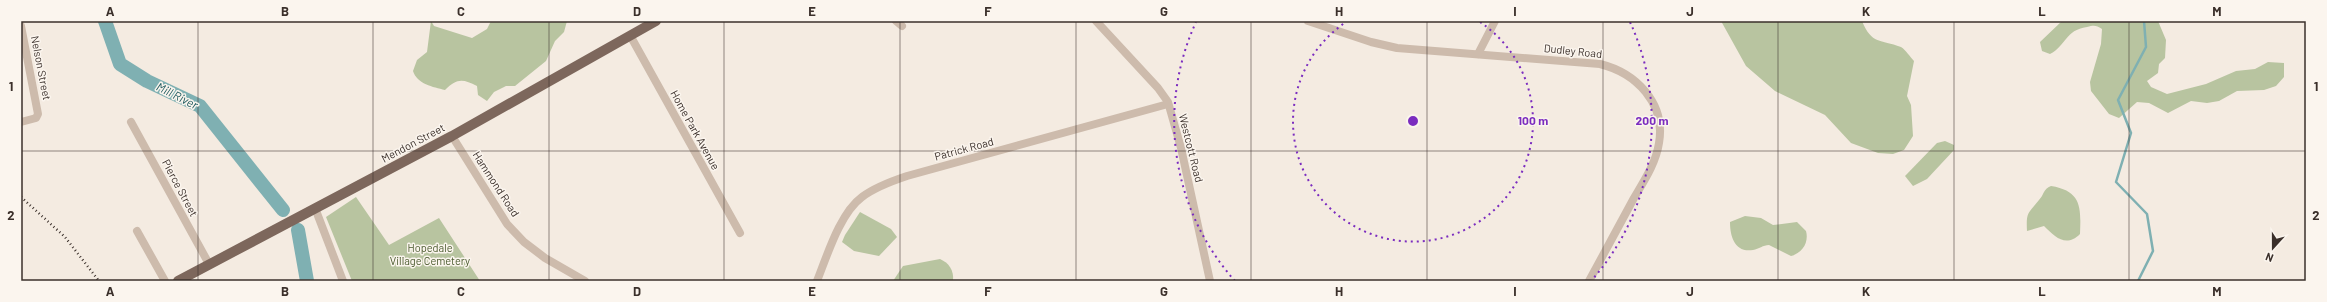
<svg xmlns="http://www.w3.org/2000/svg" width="2327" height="302" font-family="Barlow,sans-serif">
<rect width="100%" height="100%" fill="#f4ebe1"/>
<g fill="#b8c4a0">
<path d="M431,21L434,26L472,38L487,29L491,21H567L564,32L555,41L546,61L515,86H506L494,92L487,101L478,95L477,86C463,79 457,78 445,90C433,87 417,84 413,71L417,60L427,52Z"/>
<path d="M1721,21H1862C1872,45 1880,39 1901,47C1906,50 1910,57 1914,61L1907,96L1911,105L1913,136L1904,150L1893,154L1878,153L1851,143L1825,115L1775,91L1746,66Z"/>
<path d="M2062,21H2158L2166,40L2165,58L2159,64L2158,73L2147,81L2151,87L2167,94L2206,84L2236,71L2255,69L2268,62L2284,63V77L2276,86L2264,90L2237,91L2219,101L2207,103L2191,101L2168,113L2149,103L2137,102L2119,118L2109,114L2091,91L2090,82L2101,44L2102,29C2096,25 2094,25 2087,27C2065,30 2066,46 2050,54L2042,51L2040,42Z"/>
<path d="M1945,141L1954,145V150L1927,179L1913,186L1905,176L1937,143Z"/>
<path d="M2051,186C2082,191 2081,208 2080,234C2066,248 2055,237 2044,226L2027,231C2026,212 2028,214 2039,200C2044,195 2043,189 2051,186Z"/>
<path d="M356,197L389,245L439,218L480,281H352L326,217Z"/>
<path d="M860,212L891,229L897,237L879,256L854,251L842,242L845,235Z"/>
<path d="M1745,216L1761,218L1773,225L1797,222L1806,231C1809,242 1803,253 1791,256L1769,245C1763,245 1759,249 1753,250C1735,253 1730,237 1730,222Z"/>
<path d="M940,259C949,263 954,270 953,281H893L903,266Z"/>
</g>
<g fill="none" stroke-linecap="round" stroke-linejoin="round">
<path stroke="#7fb0b2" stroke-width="2.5" d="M2138,281L2153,251L2147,214L2116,182L2131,133L2118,100L2146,47L2144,21"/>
<g stroke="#7fb0b2" stroke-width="14">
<path d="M105,21L120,64L147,81L200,106L283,210"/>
<path d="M298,230L307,281"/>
</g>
<g stroke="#cdbbac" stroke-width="8">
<path d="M896,21L902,26"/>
<path d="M1096,21L1158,88L1168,102L1181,148L1210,281"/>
<path d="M1308,21L1371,42L1397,48L1600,64C1636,73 1666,103 1659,143C1656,163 1644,181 1634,198C1619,226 1604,253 1589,281"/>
<path d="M21,26L38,114L36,118L21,122"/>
<path d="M631,37L740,233"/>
<path d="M1478,54L1495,21"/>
<path d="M131,122L209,264"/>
<path d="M452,136L507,224L524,242L545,258L585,281"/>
<path d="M315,208L343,281"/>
<path d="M137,231L165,281"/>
<path d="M817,281C827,256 840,213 862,197C875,187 892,181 907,176L1168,104"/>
</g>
<path stroke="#7d675c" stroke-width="10" d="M178,281L452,136L656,21"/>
<path stroke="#3b302b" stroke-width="2.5" stroke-dasharray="1 3" stroke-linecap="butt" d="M21,197L65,237L99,281"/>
</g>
<path fill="none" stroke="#3b302b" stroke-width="1" stroke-opacity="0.55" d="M198,21V281M373,21V281M549,21V281M724,21V281M900,21V281M1076,21V281M1251,21V281M1427,21V281M1603,21V281M1778,21V281M1954,21V281M2129,21V281M21,151H2306"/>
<g fill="none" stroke="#7b2cbf" stroke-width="2" stroke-dasharray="2 4">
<path d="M1480 22A120 120 0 1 1 1346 22"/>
<path d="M1235 281A239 239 0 0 1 1196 22M1630 22A239 239 0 0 1 1591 281"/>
</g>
<g text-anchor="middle" stroke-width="3" stroke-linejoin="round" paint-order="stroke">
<g font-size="11" fill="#3b302b" stroke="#fbf5ee">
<text transform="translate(1573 51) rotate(6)" y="4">Dudley Road</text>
<text transform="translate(41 68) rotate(79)" y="4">Nelson Street</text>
<text transform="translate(695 130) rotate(61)" y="4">Home Park Avenue</text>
<text transform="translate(413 143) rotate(-28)" y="4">Mendon Street</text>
<text transform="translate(1191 148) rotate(76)" y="4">Westcott Road</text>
<text transform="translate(964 149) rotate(-15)" y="4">Patrick Road</text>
<text transform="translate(496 184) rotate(57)" y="4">Hammond Road</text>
<text transform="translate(180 188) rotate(62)" y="4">Pierce Street</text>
</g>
<g font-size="11" fill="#4a5a2e" stroke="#fbf5ee">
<text x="430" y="252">Hopedale<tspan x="430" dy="13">Village Cemetery</tspan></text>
</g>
<g font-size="12" font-style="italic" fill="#1f5a5e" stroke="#fbf5ee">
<text transform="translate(177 96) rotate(27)" y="4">Mill River</text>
</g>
</g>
<circle cx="1413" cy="121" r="6" fill="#7b2cbf" stroke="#fbf5ee" stroke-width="2"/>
<g font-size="12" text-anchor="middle" font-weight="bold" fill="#7b2cbf" stroke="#fbf5ee" stroke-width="3" stroke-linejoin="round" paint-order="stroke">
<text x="1533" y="125">100 m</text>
<text x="1652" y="125">200 m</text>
</g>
<rect width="2327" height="302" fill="none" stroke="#fbf5ee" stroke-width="44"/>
<g transform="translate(2273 248) rotate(201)" stroke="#fbf5ee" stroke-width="3" paint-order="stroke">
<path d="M0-3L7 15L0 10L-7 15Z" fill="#3b302b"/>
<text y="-6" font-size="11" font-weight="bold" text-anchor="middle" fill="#3b302b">N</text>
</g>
<rect x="22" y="22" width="2283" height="258" fill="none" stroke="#3b302b" stroke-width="1.5"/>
<g font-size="13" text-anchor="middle" font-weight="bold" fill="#3b302b">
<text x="110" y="16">A</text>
<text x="285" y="16">B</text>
<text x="461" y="16">C</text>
<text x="637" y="16">D</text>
<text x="812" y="16">E</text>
<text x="988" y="16">F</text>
<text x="1164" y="16">G</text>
<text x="1339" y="16">H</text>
<text x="1515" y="16">I</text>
<text x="1690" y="16">J</text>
<text x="1866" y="16">K</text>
<text x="2042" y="16">L</text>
<text x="2217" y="16">M</text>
<text x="11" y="91">1</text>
<text x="2316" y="91">1</text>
<text x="11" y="220">2</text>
<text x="2316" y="220">2</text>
<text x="110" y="296">A</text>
<text x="285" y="296">B</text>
<text x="461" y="296">C</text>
<text x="637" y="296">D</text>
<text x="812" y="296">E</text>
<text x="988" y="296">F</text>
<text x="1164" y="296">G</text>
<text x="1339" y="296">H</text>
<text x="1515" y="296">I</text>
<text x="1690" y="296">J</text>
<text x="1866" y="296">K</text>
<text x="2042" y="296">L</text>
<text x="2217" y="296">M</text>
</g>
</svg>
